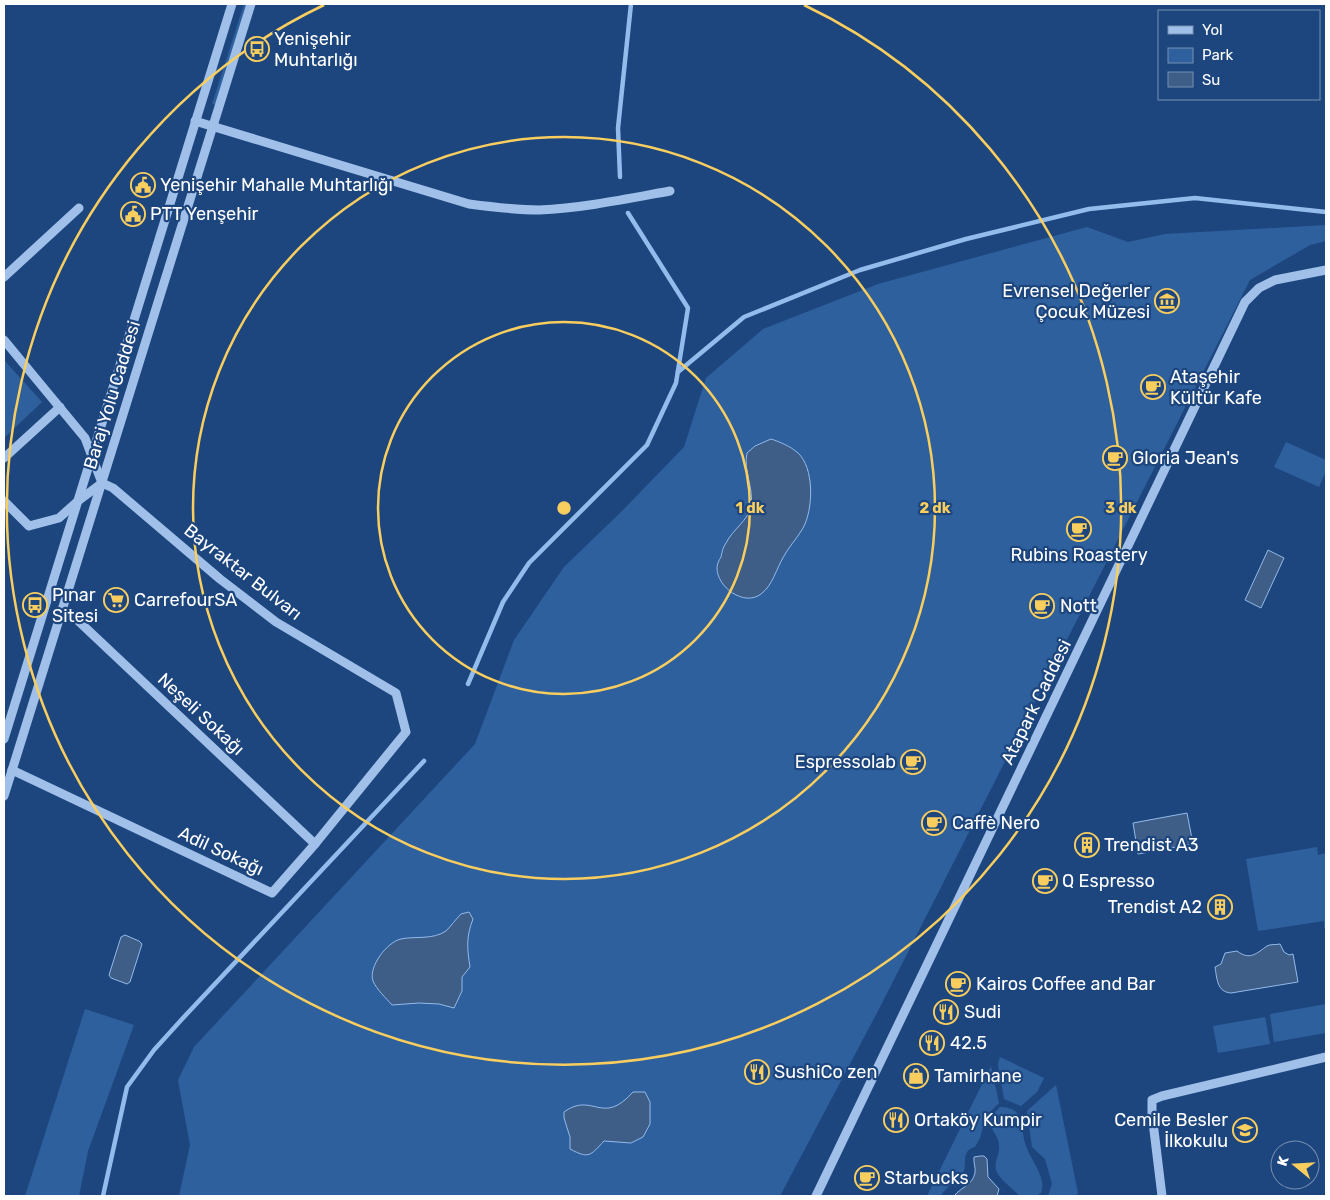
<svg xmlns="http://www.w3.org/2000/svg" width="1330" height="1200" font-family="Rubik,sans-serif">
<rect width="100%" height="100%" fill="#1d467f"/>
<g fill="#2f609e">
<path d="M244,4H249L216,105L212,104Z"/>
<path d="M1326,225V241L1310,245L1250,280L879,1009L780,1196H179L190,1145L178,1080L194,1047L475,744L514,640L564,567L623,510L684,447L706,378L763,329L878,284L1087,227L1128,242L1165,234Z"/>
<path d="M4,360L42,402L4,438Z"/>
<path d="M1286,442L1326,460V471L1319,487L1274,467Z"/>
<path d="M1317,847L1318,855L1326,853V928H1324V921L1258,931L1246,859Z"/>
<path d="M1326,1004V1033L1274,1042L1270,1014Z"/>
<path d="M85,1009L134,1025L88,1151L79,1196H25Z"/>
<path d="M1265,1017L1270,1044L1218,1053L1213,1026Z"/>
<path d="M1000,1057L1044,1078L1037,1092L1021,1106L1004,1099L998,1064Z"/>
<path d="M991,1066L999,1103L986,1116L980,1138L975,1147C959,1151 969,1166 962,1175C955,1183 946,1186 941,1196H927Z"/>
<path d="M1056,1085L1078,1193L1076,1196H1048L1052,1184L1045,1159L1032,1147L1027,1111Z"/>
<path d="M1000,1107C1006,1107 1013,1108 1017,1113C1023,1122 1022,1133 1025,1143C1029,1157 1039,1167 1042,1182C1043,1186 1042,1189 1041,1193L1036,1196H1020C1013,1189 999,1179 996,1170C994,1161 1000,1155 999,1146C999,1130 979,1127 1000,1107Z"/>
</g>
<g fill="#3e5d87" stroke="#93bbeb">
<path d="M771,439C780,442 790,446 798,453C814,468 813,505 805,524C800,535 790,545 784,556C776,569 773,585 761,594C744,607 717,587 717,568C717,564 719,560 721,557C722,552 723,547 726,543C733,529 748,521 751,506C754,487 743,471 747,453L755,446Z"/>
<path d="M1268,550L1284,558L1261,608L1245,600Z"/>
<path d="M1187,813L1193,844L1138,854L1133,823Z"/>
<path d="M469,912L473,919C466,937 467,948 470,967L462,977V991L454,1008L439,1004L419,1003L392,1005C386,998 377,990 373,981C368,967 387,942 401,939C415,936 433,940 446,931C451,926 456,919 461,914Z"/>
<path d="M125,935L139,941L142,944L130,982L127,984L111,978L109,975L121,937Z"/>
<path d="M1280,944L1284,952L1289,955L1293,954L1298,982L1231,993C1217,992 1217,979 1215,967L1221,964L1225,953L1237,951C1250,961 1257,953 1267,946C1270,944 1276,945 1280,944Z"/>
<path d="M633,1092H645L650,1102V1124L643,1137L631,1143L604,1141C590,1156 589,1159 570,1149V1137L564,1118V1112C593,1091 602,1127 633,1092Z"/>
<path d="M980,1156H984L987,1159L988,1177L999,1189L997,1196H954C961,1187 972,1186 975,1173C976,1167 973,1163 974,1157Z"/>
</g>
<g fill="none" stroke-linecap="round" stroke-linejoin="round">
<g stroke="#93bbeb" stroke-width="4.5">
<path d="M620,177L618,128L631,4"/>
<path d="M678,372L744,317L860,270L966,239L1089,209L1195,198L1326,212"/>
<path d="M468,684L503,602L529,563L647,445L676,383L688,308L628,213"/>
<path d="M103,1196L127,1087L154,1050L183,1018L424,761"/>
</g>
<g stroke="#a0c0e9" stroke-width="9">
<path d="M195,121L469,204C492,207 515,210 539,210C583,208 626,199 670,191"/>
<path d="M4,277L79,208"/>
<path d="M4,340L85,438L102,483L113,488L220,579L276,622L396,693L406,732L315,844L272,893L12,770"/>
<path d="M4,458L60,407"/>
<path d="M4,501L29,526L59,518L78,501L102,483"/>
<path d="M62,612L72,615L315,844"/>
<path d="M4,739L232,4"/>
<path d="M4,796L251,4"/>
<path d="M816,1196L1245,302L1259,288L1275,280L1326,270"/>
<path d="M1162,1196L1152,1114V1100L1162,1096L1326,1057"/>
</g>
</g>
<g fill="none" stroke="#f9ce5e" stroke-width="2.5">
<circle cx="564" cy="508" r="186"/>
<circle cx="564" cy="508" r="371"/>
<path d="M804 5A557 557 0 1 1 324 5"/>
</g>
<defs>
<symbol id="bus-ring" viewBox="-11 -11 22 22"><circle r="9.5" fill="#1d467f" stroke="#f9ce5e" stroke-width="1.5"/><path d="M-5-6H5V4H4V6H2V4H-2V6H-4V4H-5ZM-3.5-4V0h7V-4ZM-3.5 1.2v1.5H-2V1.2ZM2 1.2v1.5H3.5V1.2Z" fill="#f9ce5e"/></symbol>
<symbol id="civic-ring" viewBox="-11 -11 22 22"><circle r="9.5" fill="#1d467f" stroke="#f9ce5e" stroke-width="1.5"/><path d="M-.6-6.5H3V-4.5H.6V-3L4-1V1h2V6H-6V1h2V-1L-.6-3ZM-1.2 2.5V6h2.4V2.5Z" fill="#f9ce5e"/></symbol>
<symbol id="museum-ring" viewBox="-11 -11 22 22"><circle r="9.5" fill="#1d467f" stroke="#f9ce5e" stroke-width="1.5"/><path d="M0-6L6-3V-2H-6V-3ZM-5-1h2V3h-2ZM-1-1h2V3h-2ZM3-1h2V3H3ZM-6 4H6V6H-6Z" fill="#f9ce5e"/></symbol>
<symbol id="cafe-ring" viewBox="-11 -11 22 22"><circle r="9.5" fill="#1d467f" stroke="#f9ce5e" stroke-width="1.5"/><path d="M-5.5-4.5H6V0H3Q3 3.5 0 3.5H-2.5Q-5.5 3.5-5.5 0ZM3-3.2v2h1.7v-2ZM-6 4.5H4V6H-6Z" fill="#f9ce5e"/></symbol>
<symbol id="supermarket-ring" viewBox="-11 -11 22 22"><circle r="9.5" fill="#1d467f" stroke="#f9ce5e" stroke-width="1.5"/><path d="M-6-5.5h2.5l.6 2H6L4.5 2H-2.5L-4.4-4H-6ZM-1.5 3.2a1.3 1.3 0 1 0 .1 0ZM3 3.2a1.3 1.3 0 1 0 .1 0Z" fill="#f9ce5e"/></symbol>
<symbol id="building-ring" viewBox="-11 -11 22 22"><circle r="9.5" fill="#1d467f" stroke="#f9ce5e" stroke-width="1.5"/><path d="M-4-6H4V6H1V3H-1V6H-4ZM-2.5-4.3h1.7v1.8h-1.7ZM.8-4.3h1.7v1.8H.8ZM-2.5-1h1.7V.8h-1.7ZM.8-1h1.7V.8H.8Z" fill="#f9ce5e"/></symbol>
<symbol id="restaurant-ring" viewBox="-11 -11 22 22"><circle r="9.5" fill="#1d467f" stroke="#f9ce5e" stroke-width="1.5"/><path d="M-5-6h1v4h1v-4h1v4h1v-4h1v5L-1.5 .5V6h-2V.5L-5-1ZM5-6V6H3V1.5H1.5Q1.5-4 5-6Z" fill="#f9ce5e"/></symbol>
<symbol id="shop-ring" viewBox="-11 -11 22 22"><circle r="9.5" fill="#1d467f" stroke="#f9ce5e" stroke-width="1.5"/><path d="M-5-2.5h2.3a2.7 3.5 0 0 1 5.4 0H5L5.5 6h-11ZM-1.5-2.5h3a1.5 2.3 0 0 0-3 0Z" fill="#f9ce5e"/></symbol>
<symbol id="school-ring" viewBox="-11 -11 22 22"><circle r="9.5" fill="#1d467f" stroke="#f9ce5e" stroke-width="1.5"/><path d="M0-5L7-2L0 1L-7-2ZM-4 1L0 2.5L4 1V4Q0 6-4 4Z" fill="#f9ce5e"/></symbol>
</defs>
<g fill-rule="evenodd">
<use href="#bus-ring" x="243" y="35" width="28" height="28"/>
<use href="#civic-ring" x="129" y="171" width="28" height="28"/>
<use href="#civic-ring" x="119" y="200" width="28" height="28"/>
<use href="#museum-ring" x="1153" y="287" width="28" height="28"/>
<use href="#cafe-ring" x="1139" y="373" width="28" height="28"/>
<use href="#cafe-ring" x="1101" y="444" width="28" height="28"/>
<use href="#cafe-ring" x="1065" y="515" width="28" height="28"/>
<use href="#supermarket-ring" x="102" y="586" width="28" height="28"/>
<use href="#bus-ring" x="21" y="591" width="28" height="28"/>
<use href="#cafe-ring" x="1028" y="592" width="28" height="28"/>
<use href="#cafe-ring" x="899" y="748" width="28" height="28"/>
<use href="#cafe-ring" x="920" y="809" width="28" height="28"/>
<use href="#building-ring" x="1073" y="831" width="28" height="28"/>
<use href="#cafe-ring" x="1031" y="867" width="28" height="28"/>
<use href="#building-ring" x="1206" y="893" width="28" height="28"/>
<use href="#cafe-ring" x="944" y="970" width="28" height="28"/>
<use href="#restaurant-ring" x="932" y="998" width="28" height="28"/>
<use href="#restaurant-ring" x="918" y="1029" width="28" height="28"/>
<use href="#restaurant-ring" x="743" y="1058" width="28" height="28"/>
<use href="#shop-ring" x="902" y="1062" width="28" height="28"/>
<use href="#restaurant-ring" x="882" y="1106" width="28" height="28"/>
<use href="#school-ring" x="1231" y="1116" width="28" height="28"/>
<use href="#cafe-ring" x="853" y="1164" width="28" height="28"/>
</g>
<g text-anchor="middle" stroke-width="4.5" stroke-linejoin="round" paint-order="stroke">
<g font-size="18" fill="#fff" stroke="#1d467f" text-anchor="start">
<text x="274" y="45">Yenişehir<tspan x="274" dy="21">Muhtarlığı</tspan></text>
<text x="160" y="191">Yenişehir Mahalle Muhtarlığı</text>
<text x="150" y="220">PTT Yenşehir</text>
<text x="1150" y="297" text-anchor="end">Evrensel Değerler<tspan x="1150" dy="21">Çocuk Müzesi</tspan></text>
<text x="1170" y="383">Ataşehir<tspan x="1170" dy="21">Kültür Kafe</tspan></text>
<text x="1132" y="464">Gloria Jean's</text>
<text x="1079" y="561" text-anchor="middle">Rubins Roastery</text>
<text x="52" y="601">Pınar<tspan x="52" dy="21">Sitesi</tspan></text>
<text x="134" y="606">CarrefourSA</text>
<text x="1060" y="612">Nott</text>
<text x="896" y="768" text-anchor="end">Espressolab</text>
<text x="952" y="829">Caffè Nero</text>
<text x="1104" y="851">Trendist A3</text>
<text x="1062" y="887">Q Espresso</text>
<text x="1202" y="913" text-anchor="end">Trendist A2</text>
<text x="976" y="990">Kairos Coffee and Bar</text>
<text x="964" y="1018">Sudi</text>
<text x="950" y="1049">42.5</text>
<text x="774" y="1078">SushiCo zen</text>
<text x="934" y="1082">Tamirhane</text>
<text x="914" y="1126">Ortaköy Kumpir</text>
<text x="1228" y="1126" text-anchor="end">Cemile Besler<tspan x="1228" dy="21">İlkokulu</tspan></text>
<text x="884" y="1184">Starbucks</text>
</g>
<g font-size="18" fill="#fff" stroke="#1d467f">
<text transform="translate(112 395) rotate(-73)" y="6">Baraj Yolu Caddesi</text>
<text transform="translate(243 572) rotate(38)" y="6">Bayraktar Bulvarı</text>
<text transform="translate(1036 702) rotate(-64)" y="6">Atapark Caddesi</text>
<text transform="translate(201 714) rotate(43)" y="6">Neşeli Sokağı</text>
<text transform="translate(221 851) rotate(25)" y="6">Adil Sokağı</text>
</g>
</g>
<circle cx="564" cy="508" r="8" fill="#f9ce5e" stroke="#1d467f" stroke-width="2.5"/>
<g font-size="15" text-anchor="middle" font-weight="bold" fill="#f9ce5e" stroke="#1d467f" stroke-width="4.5" stroke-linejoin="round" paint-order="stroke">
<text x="750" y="513">1 dk</text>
<text x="935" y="513">2 dk</text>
<text x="1121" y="513">3 dk</text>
</g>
<rect width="1330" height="1200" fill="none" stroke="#ffffff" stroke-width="10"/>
<rect x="1158" y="10" width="162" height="90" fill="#1d467f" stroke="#7790b2"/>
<rect x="1168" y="26" width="25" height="8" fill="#a0c0e9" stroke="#7790b2"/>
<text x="1202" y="35" font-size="15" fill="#ffffff">Yol</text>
<rect x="1168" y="48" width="25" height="15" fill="#2f609e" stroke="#7790b2"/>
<text x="1202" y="60" font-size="15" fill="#ffffff">Park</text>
<rect x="1168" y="72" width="25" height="15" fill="#3e5d87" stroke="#7790b2"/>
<text x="1202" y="85" font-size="15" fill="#ffffff">Su</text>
<g transform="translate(1295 1165) rotate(288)"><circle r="24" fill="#1d467f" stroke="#7790b2"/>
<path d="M0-4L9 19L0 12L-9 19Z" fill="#f9ce5e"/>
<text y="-8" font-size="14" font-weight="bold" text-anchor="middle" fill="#ffffff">K</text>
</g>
</svg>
